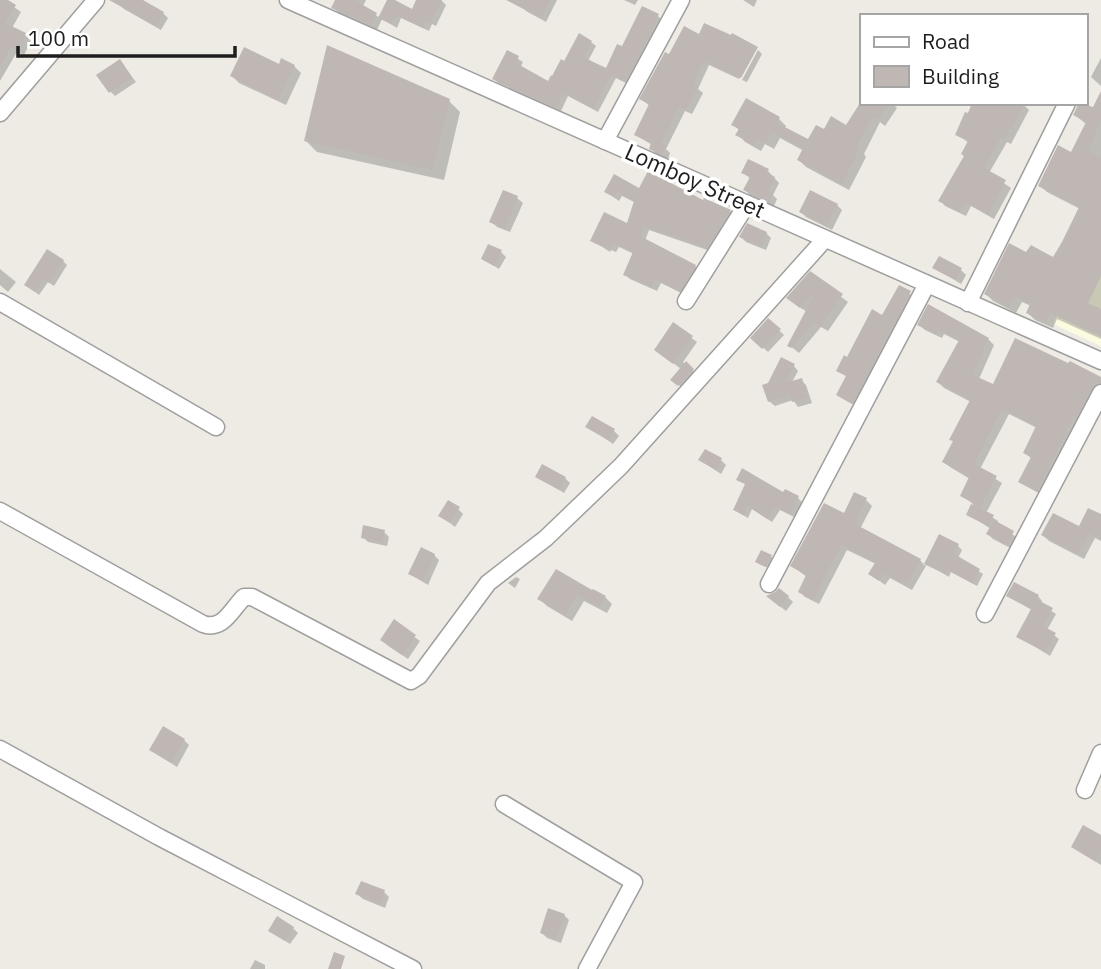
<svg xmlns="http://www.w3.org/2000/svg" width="1101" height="969" font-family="'IBM Plex Sans',sans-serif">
<rect width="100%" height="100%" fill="#eeebe5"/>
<path fill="#fbfbe1" d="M1101,217V346L1053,324Z"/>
<g fill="#0003">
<path d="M0,0H4L21,12L12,28L25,35L31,41L24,55L17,52L0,81Z"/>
<path d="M122,0H139L163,13L168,18L161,30L124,9L119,4Z"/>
<path d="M337,0H366L363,6L380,18L389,0L412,11L418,0H441L446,5L436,26L432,24L429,31L401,18L397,28L382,19L377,30L339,13L333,7Z"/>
<path d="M524,0H557L546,22L526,11L521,6Z"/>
<path d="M624,0H638L635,5Z"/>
<path d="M743,0H757L754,7Z"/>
<path d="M658,16L662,20L630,85L616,78L598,112L568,96L561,111L498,83L494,79L508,52L523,62L520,68L549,83L565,63L591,42L596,46L588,61L607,70L622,48Z"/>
<path d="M700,37L756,48L739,79L709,65L698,89L703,93L692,114L685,111L666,149L670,153L668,159L656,154L651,148L652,145L636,135L650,106L641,99L670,57Z"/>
<path d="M758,50L762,54L747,82L742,80Z"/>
<path d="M1101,58V86L1091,77Z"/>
<path d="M120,61L136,82L115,96L110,91Z"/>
<path d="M279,66H294L301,73L286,105L239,83L232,76Z"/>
<path d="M1101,95V339L1057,319L1053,328L1035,320L1028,313L1031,306L1022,302L1016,313L993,301L986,294L1027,254L1054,259L1080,209L1047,192L1040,185L1071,154L1086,124L1075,115L1081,103L1093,110Z"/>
<path d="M449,101L460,112L444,180L317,152L306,141Z"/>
<path d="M746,101L779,119L786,126L785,128L809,141L825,131L847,127L862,103H892L897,108L885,126L880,122L864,154L866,157L849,190L806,167L799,160L804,151L780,138L774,149L765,144L761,151L745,142L738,134L740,131L733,124Z"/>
<path d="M1022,103L1029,110L1011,144L1007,142L989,173L1011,188L994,219L971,206L966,216L945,206L940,200L966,156L969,143L957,134Z"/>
<path d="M768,171L779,183L773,195L777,199L774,206L750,195L745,190L751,179L744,173Z"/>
<path d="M639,191L704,202L730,211L735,216L713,252L649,230L645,241L695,266L700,271L685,295L661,283L657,291L630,279L625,274L634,254L619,247L616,252L611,250L610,252L592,240L628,225L636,203L622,196L619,201L606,192Z"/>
<path d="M503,192L517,198L523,203L510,232L497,227L492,222Z"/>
<path d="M837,205L842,210L832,230L806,217L801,212Z"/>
<path d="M766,233L771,238L766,250L746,242L741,237Z"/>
<path d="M501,252L506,257L499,269L483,259Z"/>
<path d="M63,261L67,265L54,286L48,282L39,295L26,285Z"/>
<path d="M935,268L961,270L966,275L961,284Z"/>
<path d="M0,269L16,282L8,292L0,285Z"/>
<path d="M810,274L848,302L828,331L821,327L799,353L789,345L807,312L795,304Z"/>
<path d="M900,287L915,298L857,407L838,395L848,377L838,370L882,317Z"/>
<path d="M768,320L784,335L768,352L753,338Z"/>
<path d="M673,325L697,342L683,362L698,375L684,390L673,379L681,369L656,350Z"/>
<path d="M919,325L988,339L994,345L979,379L994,387L1101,378V390L1043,496L1020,481L1031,458L1025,453L1037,428L1009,414L980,469L1002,483L986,513L998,521L996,524L1018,538L1012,549L993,539L988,534L991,529L968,514L973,504L962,495L970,479L950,467L944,462L954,442L951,439L971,402L944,388L938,382L960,342L944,334L942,338L925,330Z"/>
<path d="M793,365L798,371L792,382L801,380L806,385L812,403L798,407L793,400L775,406L769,401Z"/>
<path d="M587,426L614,431L619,436L613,444Z"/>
<path d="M700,460H721L726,465L721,474Z"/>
<path d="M537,476L565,478L570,483L564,493Z"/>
<path d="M738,479L798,498L802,502L794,517L780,510L772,522L752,509L748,518L739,513L735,510L747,485Z"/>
<path d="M866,500L872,506L860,529L920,560L925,566L940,537L958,546L962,550L958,558L983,574L977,586L951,572L949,577L927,564L912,590L890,578L885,585L871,574L876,564L847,550L819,604L805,597L800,592L807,577L792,566L844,516Z"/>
<path d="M458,509L463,514L455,527L440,515Z"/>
<path d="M1101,516V541L1095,538L1084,559L1049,541L1043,535L1080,528Z"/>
<path d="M384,532L389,537L387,546L368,542L363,537Z"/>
<path d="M762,552L773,558L768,568L759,564Z"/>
<path d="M434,555L439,560L428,585L410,574Z"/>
<path d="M556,571L605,597L612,604L607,613L584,601L572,621L547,606L540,599Z"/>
<path d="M516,577L520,579L515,588L508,583Z"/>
<path d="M1008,596H1038L1042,601L1041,604L1056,614L1047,630L1059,639L1050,656L1018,636L1032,610Z"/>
<path d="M788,597L793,602L786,611L773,601Z"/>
<path d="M394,622L420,641L408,659L387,645Z"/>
<path d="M184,740L189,745L177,767L151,750Z"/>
<path d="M1101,837V865L1073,847Z"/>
<path d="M384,892L389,897L385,908L363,899L357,894Z"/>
<path d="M564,915L569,920L561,943L547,938L542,933Z"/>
<path d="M293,928L298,933L290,944L276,935Z"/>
<path d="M255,960L265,965V969H250Z"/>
</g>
<g fill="#beb7b3">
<path d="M0,0H8L16,5L5,23L26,33L17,50L11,47L0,66Z"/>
<path d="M109,0H143L164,12L156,26Z"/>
<path d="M335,0H354L377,13L371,25L331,8Z"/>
<path d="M387,0H395L412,9L416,0H442L430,23L426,21L423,28L396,15L391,24L378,18Z"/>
<path d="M506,0H550L541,18Z"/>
<path d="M642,6L659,14L646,42L625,82L611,75L594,109L563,93L556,107L492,79L507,50L519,56L516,63L548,81L551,75L552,76L561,59L564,61L579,33L592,41L583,57L606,68L617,44L622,46Z"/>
<path d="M704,23L731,35L732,33L758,47L741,78L703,61L693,84L698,87L686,110L679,107L661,144L666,146L662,155L649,149L651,143L634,135L649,104L639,99L665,52L669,54L684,26L699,34Z"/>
<path d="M327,45L450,99L433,170L304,141Z"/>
<path d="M244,47L279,64L281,58L295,65L278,100L230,76Z"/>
<path d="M120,59L132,77L109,93L96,75Z"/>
<path d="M1101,91V121L1088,151L1101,158V276L1088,303L1101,309V337L1050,313L1046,323L1026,313L1030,304L1015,296L1009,307L984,294L1009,243L1026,252L1031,245L1053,257L1062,242L1079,207L1038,186L1058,145L1071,152L1086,122L1073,115L1079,103L1093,107Z"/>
<path d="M746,98L780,117L777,123L808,139L816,125L824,129L831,116L846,125L860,103H888L878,120L872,117L857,146L860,148L842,184L797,160L803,148L772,132L766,143L757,139L754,145L735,135L739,129L731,125Z"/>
<path d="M972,103H1024L1012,129L1010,128L1004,139L1001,137L984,168L1006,180L988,214L965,202L960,212L938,201L964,156L961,154L968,141L955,135L965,112L968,113Z"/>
<path d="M748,159L769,169L767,173L775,177L768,190L773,193L769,202L743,190L750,177L741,173Z"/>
<path d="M648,171L703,200L704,198L731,210L707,248L644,226L640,236L696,265L680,291L655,279L652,287L623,275L633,252L613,243L611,248L606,246L605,248L590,241L604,212L627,223L634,201L617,192L614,197L604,192L614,174L639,188Z"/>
<path d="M503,190L518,196L505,229L489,222Z"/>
<path d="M810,190L838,204L826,226L799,212Z"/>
<path d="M747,223L767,232L761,247L739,237Z"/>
<path d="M488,244L502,250L494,266L481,259Z"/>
<path d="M47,249L64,260L49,283L43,279L35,292L24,285Z"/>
<path d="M939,256L962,268L955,280L932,268Z"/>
<path d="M810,271L843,294L820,326L814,322L791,348L787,346L813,297L811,296L800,308L786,298Z"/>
<path d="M899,285L911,291L852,404L836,395L846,376L836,371L844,355L847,357L872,309L882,315Z"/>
<path d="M928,304L989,338L973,375L993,384L1015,338L1068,363L1070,361L1101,377V383L1092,388L1076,417L1074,416L1037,492L1018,482L1031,457L1023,453L1036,426L1002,409L974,464L997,476L981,507L960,496L969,477L942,462L953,441L949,440L970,400L936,382L959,340L938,330L936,334L917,325Z"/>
<path d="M768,318L781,329L762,349L750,338Z"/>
<path d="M673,322L693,336L673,364L654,350Z"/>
<path d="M781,357L795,364L785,383L802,378L808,398L792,402L790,395L768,402L762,385L768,383Z"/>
<path d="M686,361L694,369L678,386L670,380Z"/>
<path d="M592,416L615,429L608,440L585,427Z"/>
<path d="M705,449L722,458L716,470L698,460Z"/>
<path d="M542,464L566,477L559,490L535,477Z"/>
<path d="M742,468L783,492L785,489L799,496L790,514L776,507L767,519L748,506L744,515L733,510L745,484L736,480Z"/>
<path d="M854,492L867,498L855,524L921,559L906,585L884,573L879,581L868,574L875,563L841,545L813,600L798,592L806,575L790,566L824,503L844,513Z"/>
<path d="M448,500L460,507L450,523L438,516Z"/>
<path d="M971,504L994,515L988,526L966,515Z"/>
<path d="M1088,508L1101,514V539L1089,533L1078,554L1041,535L1053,513L1079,526Z"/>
<path d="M994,520L1014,531L1007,545L986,534Z"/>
<path d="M363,525L385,530L382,542L361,538Z"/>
<path d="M939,534L959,544L954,554L980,569L972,583L947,570L945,574L924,564Z"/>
<path d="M421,547L435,554L423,581L408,574Z"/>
<path d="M761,550L772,555L766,567L755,562Z"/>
<path d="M556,569L592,590L593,589L606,596L599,607L577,595L565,615L537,599Z"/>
<path d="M1014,582L1039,595L1036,599L1053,608L1043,626L1056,633L1045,652L1016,637L1031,609L1006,596Z"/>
<path d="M779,588L789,596L780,607L766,596L775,592Z"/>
<path d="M394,619L416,635L402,655L380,640Z"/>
<path d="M163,726L185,739L171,763L149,750Z"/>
<path d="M1083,825L1101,835V852L1096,862L1071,847Z"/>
<path d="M361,881L385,890L380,904L355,894Z"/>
<path d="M548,908L565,914L556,939L540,933Z"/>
<path d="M277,916L294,927L285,941L268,931Z"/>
<path d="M334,952L345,956L341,969H328Z"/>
</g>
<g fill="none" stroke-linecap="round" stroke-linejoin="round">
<defs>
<g id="minor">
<path d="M288,0L1101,361"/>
<path d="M0,113L96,0"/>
<path d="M605,141L681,0"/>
<path d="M686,301L747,204"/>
<path d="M0,302L216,427"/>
<path d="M968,303L1067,103"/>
<path d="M0,511L203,624C223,631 231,610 244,597H252L411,681L419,676L488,583L546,538L621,466L825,239"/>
<path d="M769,584L927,284"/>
<path d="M985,614L1101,393"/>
<path d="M0,749L159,837L413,969"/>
<path d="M1085,790L1101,753"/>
<path d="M504,804L634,882L587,969"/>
</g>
</defs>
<use href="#minor" stroke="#9f9f9f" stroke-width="19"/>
<use href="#minor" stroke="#fff" stroke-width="16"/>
</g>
<g text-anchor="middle" stroke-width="7" stroke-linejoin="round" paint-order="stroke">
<g font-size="23" fill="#1e1e1e" stroke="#fff">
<text transform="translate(695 181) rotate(24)" y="8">Lomboy Street</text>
</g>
</g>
<rect x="860" y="14" width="228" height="91" fill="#ffffff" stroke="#a5a5a5" stroke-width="2"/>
<rect x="874" y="37" width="35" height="10" fill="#ffffff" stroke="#a5a5a5" stroke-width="2"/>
<text x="922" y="49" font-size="21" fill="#1e1e1e">Road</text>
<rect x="874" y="66" width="35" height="21" fill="#beb7b3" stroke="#a5a5a5" stroke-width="2"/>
<text x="922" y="84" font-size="21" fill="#1e1e1e">Building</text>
<path d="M18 46v10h217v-10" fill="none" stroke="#1e1e1e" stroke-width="3.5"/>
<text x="28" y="46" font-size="21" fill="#1e1e1e" stroke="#ffffff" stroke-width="5" paint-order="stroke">100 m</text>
</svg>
